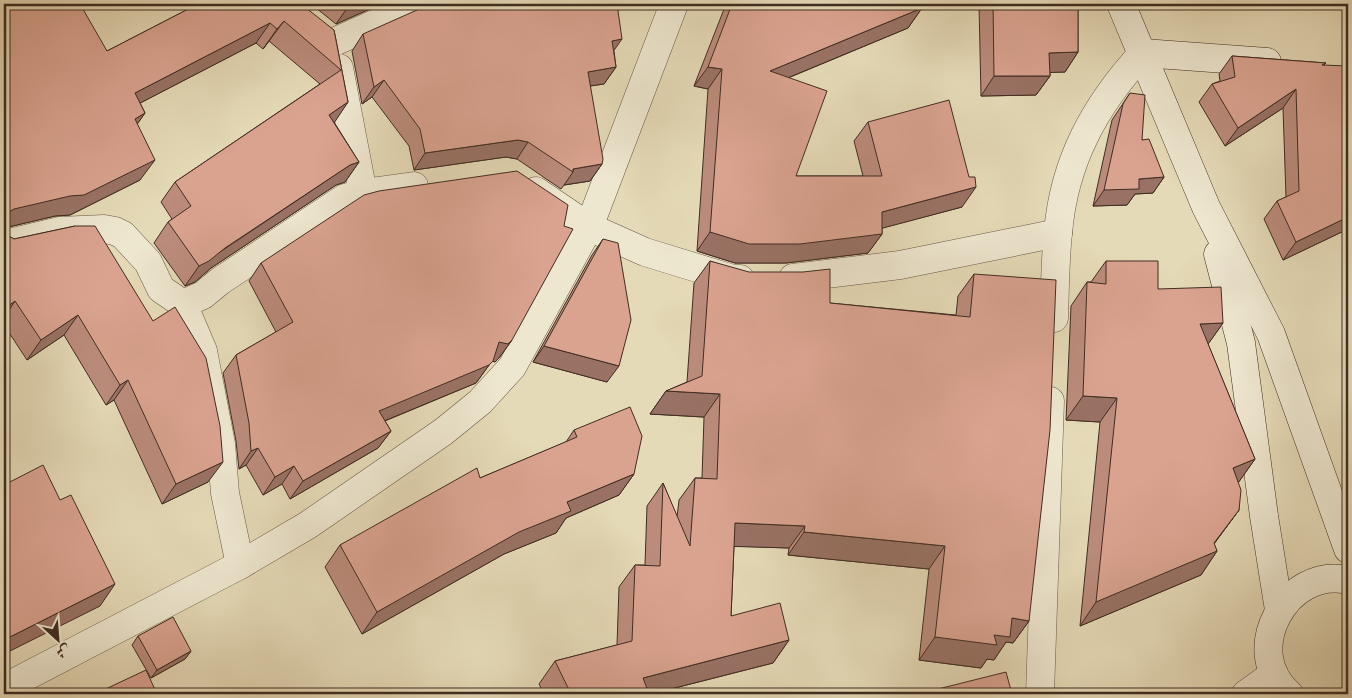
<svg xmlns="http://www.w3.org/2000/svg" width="1352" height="698" font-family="'Libre Caslon Text',Amiri,serif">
<rect width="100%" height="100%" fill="#e5dab7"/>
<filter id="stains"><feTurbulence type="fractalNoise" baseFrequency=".004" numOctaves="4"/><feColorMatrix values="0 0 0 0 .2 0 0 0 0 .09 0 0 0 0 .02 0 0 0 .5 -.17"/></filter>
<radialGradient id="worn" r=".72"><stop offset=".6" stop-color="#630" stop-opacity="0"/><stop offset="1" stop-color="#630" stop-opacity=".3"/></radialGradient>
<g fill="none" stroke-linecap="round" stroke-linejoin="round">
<defs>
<g id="street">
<path d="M334,42L410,8L434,4"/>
<path d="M536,191L589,227L645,252L733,279H740"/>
<path d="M363,193L414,186"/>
<path d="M4,244L59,231L104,229L115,231L123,235L148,262L161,289L183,304L203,295L220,281L345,198L363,193L339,68"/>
<path d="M793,278L900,265L1058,233"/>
<path d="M183,304L203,351L221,444L225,493L240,565"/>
<path d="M1054,318C1055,290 1055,261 1058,233C1064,161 1095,105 1143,53"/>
<path d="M4,688L240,565L308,525L443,432L480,402L512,367L589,227L674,4"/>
<path d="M1040,694L1050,401"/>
</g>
<g id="secondary">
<path d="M1121,4L1206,207L1271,334L1348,549"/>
<path d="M1143,53L1267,62"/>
<path d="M1218,254L1241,343L1264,516L1279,610"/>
<path d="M1246,694L1274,674"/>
<path d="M1289,694C1240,652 1286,566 1348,580"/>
</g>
</defs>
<use href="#street" stroke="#6a5847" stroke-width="29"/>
<use href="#secondary" stroke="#412d22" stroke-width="29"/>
<use href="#street" stroke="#eee7d0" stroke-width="28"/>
<use href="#secondary" stroke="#eee7d0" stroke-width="28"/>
</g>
<g fill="#bb8c7c" stroke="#412d22">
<path d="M4,4L107,51L198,4L334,30L348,102L334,122L359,162L345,182L336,185L211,268L195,282L185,286L154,243L168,222L172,219L161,202L175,182L320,84L269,41L263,49L256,43L140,103L145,113L137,124L140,180L70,215L55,216L4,228Z"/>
<path d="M311,4H381L336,24Z"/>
<path d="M726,4H920L922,8L908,28L788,78L796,176H863L854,141L868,122L962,207L882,228V234L868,253L786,263H735L697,251L708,89L694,86Z"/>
<path d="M979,4H1078V52L1065,72H1050V76L1036,95L981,96Z"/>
<path d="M363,34L614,51L616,67L604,84L590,86L602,164L590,181L564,185L561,189L517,159L506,157L414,170L409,146L372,97L362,104L352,51Z"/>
<path d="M1232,56L1326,63L1324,65L1348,229L1283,260L1264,219L1277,201L1286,197L1283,108L1225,146L1199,102L1212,84L1220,81L1219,74Z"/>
<path d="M1130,93L1142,140L1164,177L1153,193L1135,194L1127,205L1093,206L1112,120Z"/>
<path d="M75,226L208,482L162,504L114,400L106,405L64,335L27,360L4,325V229L7,235L14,239Z"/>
<path d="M603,239L607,382L533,362L592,255Z"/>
<path d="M710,261L830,303L956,315L958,296L974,274L1029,621L1013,643L1006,642L994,660L987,659L981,668L919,660L929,569L788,555L789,548L734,546L731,616L789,640L773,663L651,694H544L539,684L555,661L617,645L619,587L635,565H645L647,506L663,483L677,517L679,500L695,478H702L704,417L650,414L666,391L687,382L694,283Z"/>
<path d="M1106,261L1158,289L1223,323L1208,344L1255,459L1238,483L1239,510L1214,544L1217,551L1201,575L1080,626L1100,422L1066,420L1071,306L1087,282H1091Z"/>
<path d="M261,263L512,340L499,358L495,362L492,361L476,383L385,421L391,431L378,448L290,499L282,484L263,495L246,465L239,469L236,441L223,373L236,355L276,332L249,281Z"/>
<path d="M574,430L634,474L619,495L566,518L556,533L504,554L362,634L325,567L340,545L480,478L566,442Z"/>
<path d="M138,636L191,651L185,659L151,678L132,645Z"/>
</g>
<g fill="#997265" stroke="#412d22">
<path d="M350,4H381L336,24Z"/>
<path d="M922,8L908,28L756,91L770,71Z"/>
<path d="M284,21L263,49L277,29Z"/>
<path d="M270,23L256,43L121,113L135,93Z"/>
<path d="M622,39L610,56L612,41Z"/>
<path d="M1078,52L1065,72L1036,73L1049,53Z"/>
<path d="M616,67L604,84L576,88L588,72Z"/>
<path d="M708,67L722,69L708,89L694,86Z"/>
<path d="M994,76H1050L1036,95L981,96Z"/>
<path d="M384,80L372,97L362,104L374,87Z"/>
<path d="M1296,89L1283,108L1225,146L1238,128Z"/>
<path d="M348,102L334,123L329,115Z"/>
<path d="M145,113L131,133L135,119Z"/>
<path d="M518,140L528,142L517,159L506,157L414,170L425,153Z"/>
<path d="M155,160L140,180L70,215L55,216L4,228V218L7,213L14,209Z"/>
<path d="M359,162L345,182L336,185L211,268L195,282L185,286L199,266L350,165Z"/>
<path d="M602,164L590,181L564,185L573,172V169Z"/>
<path d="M1164,177L1153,193L1135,194L1127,205L1093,206L1104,190L1139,179Z"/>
<path d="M976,187L962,207L868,232L882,212Z"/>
<path d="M1348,217V229L1283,260L1296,242Z"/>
<path d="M710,232L882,234L868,253L786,263H735L697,251Z"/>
<path d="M15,301L4,318V309Z"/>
<path d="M78,315L64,335L27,360L41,340Z"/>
<path d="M1223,323L1206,347L1200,324Z"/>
<path d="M512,340L499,358L495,362L492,361L476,383L367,428L379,411L499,342Z"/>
<path d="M544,346L619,366L607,382L533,362Z"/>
<path d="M128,380L114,400L106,405L120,385Z"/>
<path d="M666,391L720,394L704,417L650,414Z"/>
<path d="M1083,396L1117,398L1100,422L1066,420Z"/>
<path d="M391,431L378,448L290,499L303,481Z"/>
<path d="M258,448L246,465L239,469L251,451Z"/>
<path d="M1255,459L1238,483L1233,468Z"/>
<path d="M223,462L208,482L162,504L176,484Z"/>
<path d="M294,466L282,484L263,495L275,477Z"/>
<path d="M634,474L619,495L566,518L556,533L504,554L362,634L377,612L567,502Z"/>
<path d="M1239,510L1205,556L1217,551L1201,575L1080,626L1096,602L1214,543Z"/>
<path d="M735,523L805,526L789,548L719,546Z"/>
<path d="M804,532L945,546L929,569L788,555Z"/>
<path d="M115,584L100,606L4,654V640Z"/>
<path d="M1012,618L1029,621L1013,643L1006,642L994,660L987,659L981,668L919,660L935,637L994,635Z"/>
<path d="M789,640L773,663L651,694H631L643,678Z"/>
<path d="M191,651L185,659L151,678L157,670Z"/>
</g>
<g fill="#daa390" stroke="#412d22">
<path d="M4,4H80L107,51L198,4H301L334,30L348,102L329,115L359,162L350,165L225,248L209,261L199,266L168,222L191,206L175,182L341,70L284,21L277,29L270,23L135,93L145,113L135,119L155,160L84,195L70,196L14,209L7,213L4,219V116L8,114L4,105Z"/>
<path d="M442,4H617L622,39L612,41L616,67L588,72L603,159L602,164L573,169V172L528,142L518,140L425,153L420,129L384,80L374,87L363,34L426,6Z"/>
<path d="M732,4H920L922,8L770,71L827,91L796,176H882L868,122L949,100L969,177H975L976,187L882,212V234L800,244H749L710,232L722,69L708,67Z"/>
<path d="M993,4H1078V52L1049,53L1050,76H994Z"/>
<path d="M1232,56L1326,63L1322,65L1348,66V217L1296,242L1277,201L1299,191L1296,89L1238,128L1212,84L1235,77Z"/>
<path d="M1130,93L1145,95L1142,140L1149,139L1164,177L1139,179V189L1104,190L1123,104Z"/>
<path d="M517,171L568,205L564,226L573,229L512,340L508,344L499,342L493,361L489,365L379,411L391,431L303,481L294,466L275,477L258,448L251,451L249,423L236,355L293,322L261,263L364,195L379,191Z"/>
<path d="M75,226H95L153,321L175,307L206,358L220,426L223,462L176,484L128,380L120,385L78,315L41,340L15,301L4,309V229L7,235L14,239Z"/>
<path d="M603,239L618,243L631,320L619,366L544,346Z"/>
<path d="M710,261L749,272H803L830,269V303L970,317L974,274L1056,280L1050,430L1029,621L1012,618L1010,637L994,635L997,645L935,637L945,546L804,532L805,526L735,523L731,616L780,603L789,640L643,678L649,694H571L555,661L632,641L635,565L660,566L663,483L690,546L695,478L717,479L720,394L666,391L702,376Z"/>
<path d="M1106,261H1158V289L1221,287L1223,323L1200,324L1255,459L1233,468L1241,490L1239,510L1214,543L1217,551L1096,602L1117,398L1083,396L1087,282L1106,284Z"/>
<path d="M630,407L642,436L634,474L567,502L571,511L519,532L377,612L340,545L477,468L480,478L577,437L574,430Z"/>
<path d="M43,465L60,500L71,495L115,584L4,640V485Z"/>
<path d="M173,617L191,651L157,670L138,636Z"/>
<path d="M146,670L157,694H95Z"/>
<path d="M1006,672L1012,694H918Z"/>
</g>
<rect width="1352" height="698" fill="none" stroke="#e5dab7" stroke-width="20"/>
<rect x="5" y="5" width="1342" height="688" fill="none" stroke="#412d22" stroke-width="2.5"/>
<rect x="10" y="10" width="1332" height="678" fill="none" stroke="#412d22"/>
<g transform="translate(58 640) rotate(154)" stroke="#eee7d0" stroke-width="4" paint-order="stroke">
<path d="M0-4L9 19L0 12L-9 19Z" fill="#412d22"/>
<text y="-8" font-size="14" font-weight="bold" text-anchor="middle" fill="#412d22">ش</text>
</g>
<rect width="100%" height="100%" filter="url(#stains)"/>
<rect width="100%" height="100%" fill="url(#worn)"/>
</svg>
